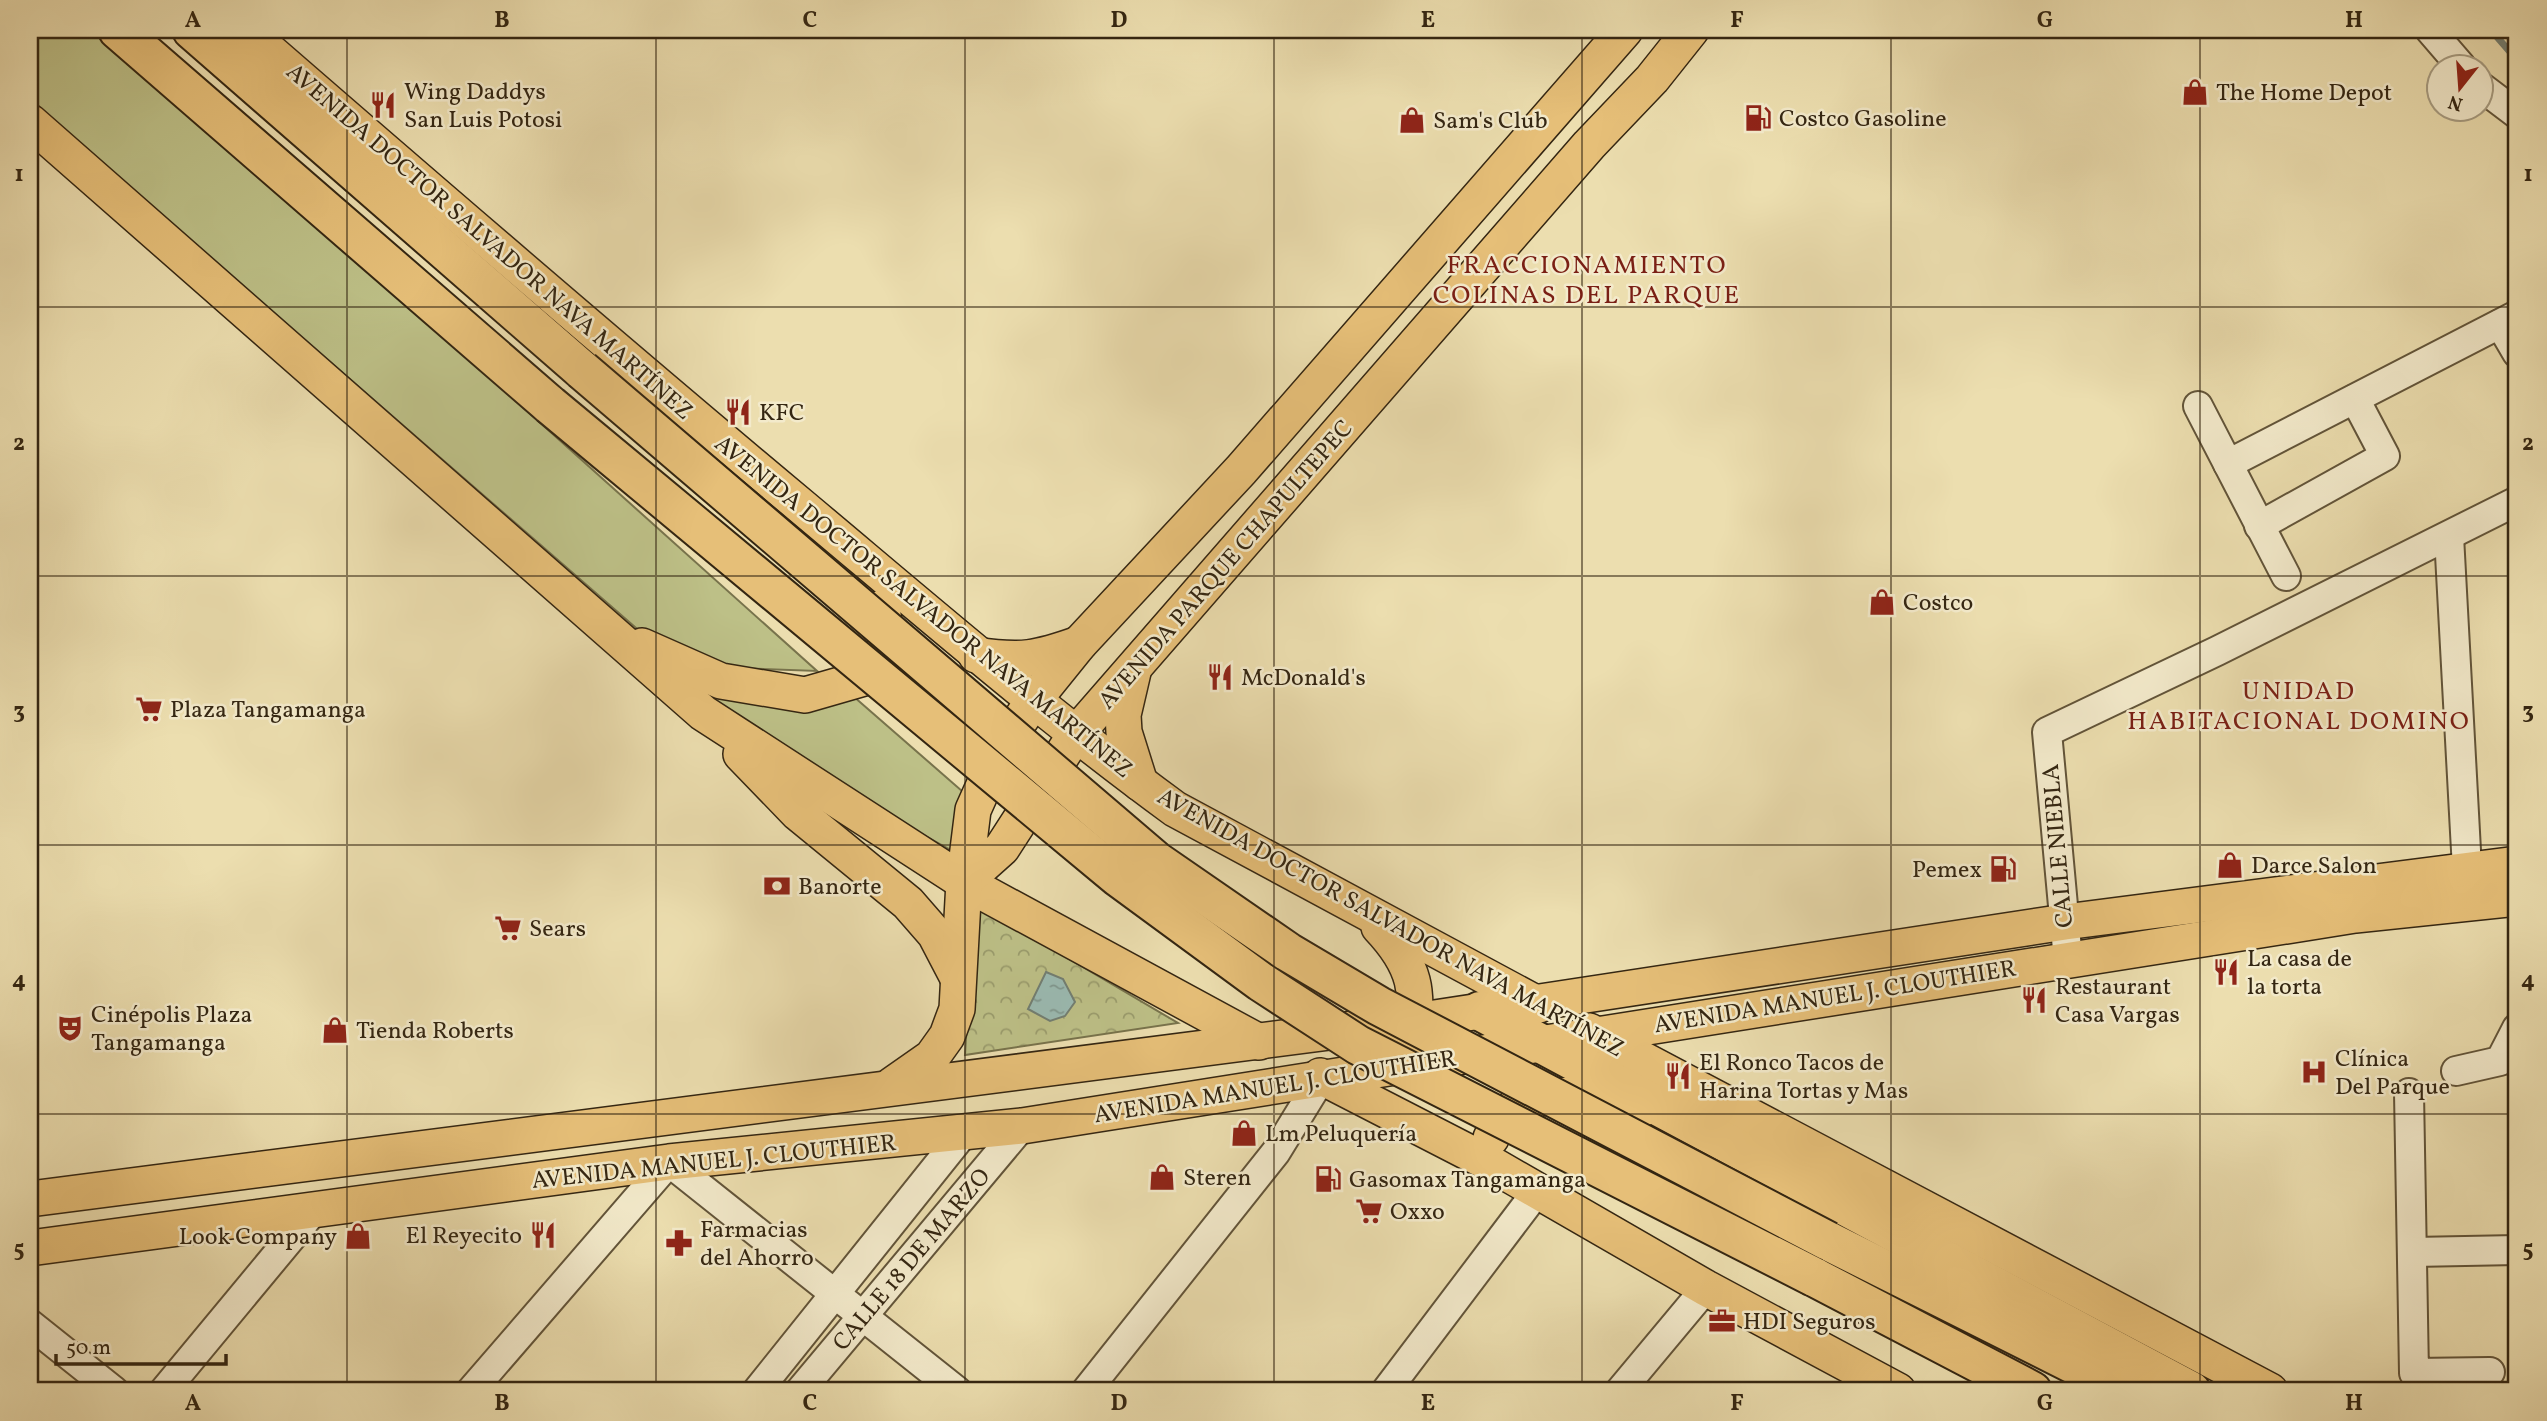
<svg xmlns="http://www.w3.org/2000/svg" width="2547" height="1421" font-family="Vollkorn,serif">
<defs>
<pattern id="park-crowns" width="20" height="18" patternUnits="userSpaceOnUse" patternTransform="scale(1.75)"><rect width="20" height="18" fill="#bdc087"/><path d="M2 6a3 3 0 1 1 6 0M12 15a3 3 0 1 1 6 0" fill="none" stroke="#9a9c6d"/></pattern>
<pattern id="water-ripples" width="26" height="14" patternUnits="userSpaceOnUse" patternTransform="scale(1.75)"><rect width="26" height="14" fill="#9bbbb3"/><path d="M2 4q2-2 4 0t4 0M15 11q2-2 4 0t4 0" fill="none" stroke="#7f9890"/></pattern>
</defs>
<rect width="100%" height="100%" fill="#ecdeaf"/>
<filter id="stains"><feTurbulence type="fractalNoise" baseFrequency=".00286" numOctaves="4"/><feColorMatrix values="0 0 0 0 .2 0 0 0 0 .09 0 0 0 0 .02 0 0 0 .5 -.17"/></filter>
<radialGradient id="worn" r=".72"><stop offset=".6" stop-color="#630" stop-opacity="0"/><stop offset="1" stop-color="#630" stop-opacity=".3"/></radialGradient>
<path fill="url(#park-crowns)" stroke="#78734c" stroke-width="2" d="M974,903L1178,1023L965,1055Z"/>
<g fill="#bdc087" stroke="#78734c" stroke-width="2">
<path d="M30,30L94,32L401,298L817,671L736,668L643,634L30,101Z"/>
<path d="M853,696L970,798L954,852L829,783L703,697L794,705Z"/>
</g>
<path fill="url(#water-ripples)" stroke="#727f73" stroke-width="2" d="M1046,972L1063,979L1075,1002L1065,1016L1050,1021L1028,1009Z"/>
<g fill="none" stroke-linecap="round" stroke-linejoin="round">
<path stroke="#727f73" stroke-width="7" d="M2491,30L2517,60"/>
<defs>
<g id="minor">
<path d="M2430,30L2461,66"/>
<path d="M2480,86L2517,114"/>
<path d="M2500,324L2517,353"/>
<path d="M2198,406L2286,576"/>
<path d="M2228,464L2517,315"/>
<path d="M2259,526L2385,456L2355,399"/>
<path d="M2449,536L2467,869"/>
<path d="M2068,960L2047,732L2217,651L2517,501"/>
<path d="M2456,1071L2500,1061L2517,1028"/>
<path d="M2409,1093L2414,1373L2490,1372"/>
<path d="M2413,1252L2517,1250"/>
<path d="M30,1324L114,1391"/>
<path d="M164,1391L314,1210"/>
<path d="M471,1391L669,1162L957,1391"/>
<path d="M757,1391L962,1135"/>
<path d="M800,1391L1022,1126"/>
<path d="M1086,1391L1276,1152L1322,1077"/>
<path d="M1386,1391L1538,1190"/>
<path d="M1620,1391L1706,1288"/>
</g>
<g id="major">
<path d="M245,30C429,190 613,349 801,506C924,609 1045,714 1175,809L1539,1005"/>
<path d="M30,122L703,713L964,882L1259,1042"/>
<path d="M642,646L721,681L805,695L864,678L877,664L887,642L882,608"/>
<path d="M976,655C1021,662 1037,659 1079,644"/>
<path d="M1133,672L1123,715L1124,732L1140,783"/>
<path d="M741,754L798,813L908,903L935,934L958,978"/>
<path d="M964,882L1002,848L1075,735L1589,145L1652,79L1691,30"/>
<path d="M1379,927C1415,965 1421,993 1410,1044"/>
<path d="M1589,1031L2270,1391"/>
<path d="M1320,1076L1491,1164L1706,1288L1898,1391"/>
<path d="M892,1085L932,1057L947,1036L957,1009L964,882L973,810L999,752L1033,701L1079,644L1241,470L1625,30"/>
<path d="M1491,1138C1495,1131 1499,1119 1505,1114C1538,1086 1607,1094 1644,1108"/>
<path d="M30,1199L1415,1021L2065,922L2517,864"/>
<path d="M30,1248L669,1162L1022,1126L2355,915L2517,898"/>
</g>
<g id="highway">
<path d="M118,30L550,405"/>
<path d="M192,30L582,370"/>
<path d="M1480,1011L2191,1391"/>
<path d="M1828,1241L2127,1391"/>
<path d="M1814,1277L2032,1391"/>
</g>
</defs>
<use href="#minor" stroke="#625439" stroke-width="32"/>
<use href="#major" stroke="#342612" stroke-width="38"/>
<use href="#highway" stroke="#342612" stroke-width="42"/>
<use href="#minor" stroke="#f3eacb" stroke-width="28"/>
<use href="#major" stroke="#e6bf78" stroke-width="35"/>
<use href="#highway" stroke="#e6bf78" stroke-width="38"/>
<defs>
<g id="highway-bridge">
<path d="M582,370L1156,861L1288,952L1379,1006L1828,1241"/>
<path d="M550,405L1118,877L1261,982L1358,1045L1814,1277"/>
</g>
</defs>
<use href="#highway-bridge" stroke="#342612" stroke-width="42" stroke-linecap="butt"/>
<use href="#highway-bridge" stroke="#e6bf78" stroke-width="38"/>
</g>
<path fill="none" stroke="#342612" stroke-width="2" stroke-opacity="0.55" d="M347,30V1391M656,30V1391M965,30V1391M1274,30V1391M1582,30V1391M1891,30V1391M2200,30V1391M30,307H2517M30,576H2517M30,845H2517M30,1114H2517"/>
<defs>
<symbol id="shop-bare" viewBox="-9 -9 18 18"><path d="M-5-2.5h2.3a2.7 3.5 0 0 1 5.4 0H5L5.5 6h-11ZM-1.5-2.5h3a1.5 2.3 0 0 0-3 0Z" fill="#8f2418" stroke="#f3eacb" stroke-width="2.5" paint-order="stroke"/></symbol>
<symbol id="restaurant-bare" viewBox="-9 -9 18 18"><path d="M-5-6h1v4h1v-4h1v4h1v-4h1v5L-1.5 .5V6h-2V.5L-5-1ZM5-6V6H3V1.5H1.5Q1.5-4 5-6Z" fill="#8f2418" stroke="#f3eacb" stroke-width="2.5" paint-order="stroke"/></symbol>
<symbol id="fuel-bare" viewBox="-9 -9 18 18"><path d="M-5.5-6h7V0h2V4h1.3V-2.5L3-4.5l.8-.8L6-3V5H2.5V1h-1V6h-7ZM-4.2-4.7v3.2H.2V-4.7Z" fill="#8f2418" stroke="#f3eacb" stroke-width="2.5" paint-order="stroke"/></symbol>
<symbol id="supermarket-bare" viewBox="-9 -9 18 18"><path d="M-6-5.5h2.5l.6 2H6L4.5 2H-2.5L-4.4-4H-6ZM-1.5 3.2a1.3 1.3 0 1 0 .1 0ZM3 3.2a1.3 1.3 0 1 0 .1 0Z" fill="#8f2418" stroke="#f3eacb" stroke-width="2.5" paint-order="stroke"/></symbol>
<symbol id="bank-bare" viewBox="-9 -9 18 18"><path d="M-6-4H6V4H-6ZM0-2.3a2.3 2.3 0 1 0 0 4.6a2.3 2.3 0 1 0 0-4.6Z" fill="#8f2418" stroke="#f3eacb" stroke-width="2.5" paint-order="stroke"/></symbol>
<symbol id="theatre-bare" viewBox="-9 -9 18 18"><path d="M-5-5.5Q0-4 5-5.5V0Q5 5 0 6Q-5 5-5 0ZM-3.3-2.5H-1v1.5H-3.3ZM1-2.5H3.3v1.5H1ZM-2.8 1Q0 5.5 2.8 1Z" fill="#8f2418" stroke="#f3eacb" stroke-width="2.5" paint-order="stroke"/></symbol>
<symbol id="hospital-bare" viewBox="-9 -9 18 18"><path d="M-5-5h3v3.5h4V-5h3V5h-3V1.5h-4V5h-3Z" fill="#8f2418" stroke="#f3eacb" stroke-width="2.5" paint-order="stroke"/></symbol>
<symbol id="pharmacy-bare" viewBox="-9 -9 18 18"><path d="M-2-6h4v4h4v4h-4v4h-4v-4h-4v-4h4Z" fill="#8f2418" stroke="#f3eacb" stroke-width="2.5" paint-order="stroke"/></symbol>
<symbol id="office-bare" viewBox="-9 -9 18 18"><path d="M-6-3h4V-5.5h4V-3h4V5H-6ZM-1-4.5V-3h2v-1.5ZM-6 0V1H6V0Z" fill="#8f2418" stroke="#f3eacb" stroke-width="2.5" paint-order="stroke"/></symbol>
</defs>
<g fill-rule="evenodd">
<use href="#shop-bare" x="2176" y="73" width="38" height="38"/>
<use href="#restaurant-bare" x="364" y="86" width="38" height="38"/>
<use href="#fuel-bare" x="1739" y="99" width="38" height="38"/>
<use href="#shop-bare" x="1393" y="101" width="38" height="38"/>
<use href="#restaurant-bare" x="719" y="393" width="38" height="38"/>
<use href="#shop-bare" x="1863" y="583" width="38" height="38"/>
<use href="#restaurant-bare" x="1201" y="658" width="38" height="38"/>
<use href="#supermarket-bare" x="130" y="690" width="38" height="38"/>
<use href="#shop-bare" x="2211" y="846" width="38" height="38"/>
<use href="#fuel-bare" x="1984" y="850" width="38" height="38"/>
<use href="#bank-bare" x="758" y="867" width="38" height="38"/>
<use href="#supermarket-bare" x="489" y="909" width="38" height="38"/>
<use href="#restaurant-bare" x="2207" y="953" width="38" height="38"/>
<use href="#restaurant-bare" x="2015" y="981" width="38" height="38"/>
<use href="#theatre-bare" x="51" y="1009" width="38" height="38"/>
<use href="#shop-bare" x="316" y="1011" width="38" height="38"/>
<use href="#hospital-bare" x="2295" y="1053" width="38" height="38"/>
<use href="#restaurant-bare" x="1659" y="1057" width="38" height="38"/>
<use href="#shop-bare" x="1225" y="1114" width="38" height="38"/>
<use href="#shop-bare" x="1143" y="1158" width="38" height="38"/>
<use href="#fuel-bare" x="1309" y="1160" width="38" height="38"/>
<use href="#supermarket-bare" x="1350" y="1192" width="38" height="38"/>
<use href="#restaurant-bare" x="524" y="1216" width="38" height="38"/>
<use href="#shop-bare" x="339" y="1217" width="38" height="38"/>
<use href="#pharmacy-bare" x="660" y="1224" width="38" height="38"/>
<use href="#office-bare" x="1703" y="1302" width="38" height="38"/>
</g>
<g text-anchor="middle" stroke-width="5" stroke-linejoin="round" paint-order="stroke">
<g font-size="24" fill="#342612" stroke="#f3eacb" text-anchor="start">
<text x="404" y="99">Wing Daddys<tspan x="404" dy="28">San Luis Potosi</tspan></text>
<text x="2216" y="100">The Home Depot</text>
<text x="1779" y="126">Costco Gasoline</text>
<text x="1433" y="128">Sam's Club</text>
<text x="759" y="420">KFC</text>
<text x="1903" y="610">Costco</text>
<text x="1241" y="685">McDonald's</text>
<text x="170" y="717">Plaza Tangamanga</text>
<text x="2251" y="873">Darce Salon</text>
<text x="1982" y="877" text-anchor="end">Pemex</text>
<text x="798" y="894">Banorte</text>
<text x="529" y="936">Sears</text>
<text x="2247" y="966">La casa de<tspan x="2247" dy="28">la torta</tspan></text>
<text x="2055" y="994">Restaurant<tspan x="2055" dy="28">Casa Vargas</tspan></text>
<text x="91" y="1022">Cinépolis Plaza<tspan x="91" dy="28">Tangamanga</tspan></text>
<text x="356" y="1038">Tienda Roberts</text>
<text x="2335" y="1066">Clínica<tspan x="2335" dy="28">Del Parque</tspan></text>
<text x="1699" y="1070">El Ronco Tacos de<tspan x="1699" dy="28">Harina Tortas y Mas</tspan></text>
<text x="1265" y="1141">Lm Peluquería</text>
<text x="1183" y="1185">Steren</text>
<text x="1349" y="1187">Gasomax Tangamanga</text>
<text x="1390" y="1219">Oxxo</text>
<text x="700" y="1237">Farmacias<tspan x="700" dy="28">del Ahorro</tspan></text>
<text x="522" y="1243" text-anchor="end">El Reyecito</text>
<text x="337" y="1244" text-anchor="end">Look Company</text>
<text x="1743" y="1329">HDI Seguros</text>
</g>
<g font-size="24" fill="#342612" stroke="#f3eacb">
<text transform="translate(490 241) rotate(41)" y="8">AVENIDA DOCTOR SALVADOR NAVA MARTÍNEZ</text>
<text transform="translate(1225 564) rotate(-49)" y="8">AVENIDA PARQUE CHAPULTEPEC</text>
<text transform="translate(924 606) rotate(39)" y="8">AVENIDA DOCTOR SALVADOR NAVA MARTÍNEZ</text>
<text transform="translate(2057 846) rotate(-95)" y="8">CALLE NIEBLA</text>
<text transform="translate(1391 922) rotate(29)" y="8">AVENIDA DOCTOR SALVADOR NAVA MARTÍNEZ</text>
<text transform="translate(1835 996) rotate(-9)" y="8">AVENIDA MANUEL J. CLOUTHIER</text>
<text transform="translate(1275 1086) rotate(-9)" y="8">AVENIDA MANUEL J. CLOUTHIER</text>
<text transform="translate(714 1161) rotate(-6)" y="8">AVENIDA MANUEL J. CLOUTHIER</text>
<text transform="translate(911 1259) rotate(-50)" y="8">CALLE 18 DE MARZO</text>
</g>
<g font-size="26" letter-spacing="2" fill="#7a1f14" stroke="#f3eacb">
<text x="1587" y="273">FRACCIONAMIENTO<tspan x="1587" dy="30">COLINAS DEL PARQUE</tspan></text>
<text x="2299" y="699">UNIDAD<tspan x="2299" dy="30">HABITACIONAL DOMINO</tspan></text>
</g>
</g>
<rect width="2547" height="1421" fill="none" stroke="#ecdeaf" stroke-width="77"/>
<g transform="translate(2460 88) rotate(197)"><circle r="33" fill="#f3eacb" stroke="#a79c81" stroke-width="2"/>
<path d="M0-5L12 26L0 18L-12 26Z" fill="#8f2418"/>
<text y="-10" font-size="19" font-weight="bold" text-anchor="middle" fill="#342612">N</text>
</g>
<path d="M56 1354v10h170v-10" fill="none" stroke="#342612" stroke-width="3.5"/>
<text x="66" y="1354" font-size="21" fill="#342612" stroke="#f3eacb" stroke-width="5" paint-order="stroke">50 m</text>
<rect x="38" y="38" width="2470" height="1344" fill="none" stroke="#342612" stroke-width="2.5"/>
<g font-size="23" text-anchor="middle" font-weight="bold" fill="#342612">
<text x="193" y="27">A</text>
<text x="502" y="27">B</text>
<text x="810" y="27">C</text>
<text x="1119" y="27">D</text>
<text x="1428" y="27">E</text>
<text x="1737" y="27">F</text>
<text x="2045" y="27">G</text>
<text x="2354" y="27">H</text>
<text x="19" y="181">1</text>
<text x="2528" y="181">1</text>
<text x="19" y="450">2</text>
<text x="2528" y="450">2</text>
<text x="19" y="718">3</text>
<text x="2528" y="718">3</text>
<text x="19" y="987">4</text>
<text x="2528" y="987">4</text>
<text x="19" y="1256">5</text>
<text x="2528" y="1256">5</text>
<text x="193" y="1410">A</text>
<text x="502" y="1410">B</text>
<text x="810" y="1410">C</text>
<text x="1119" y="1410">D</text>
<text x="1428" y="1410">E</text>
<text x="1737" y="1410">F</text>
<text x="2045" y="1410">G</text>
<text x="2354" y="1410">H</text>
</g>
<rect width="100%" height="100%" filter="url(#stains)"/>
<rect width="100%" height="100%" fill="url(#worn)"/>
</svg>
